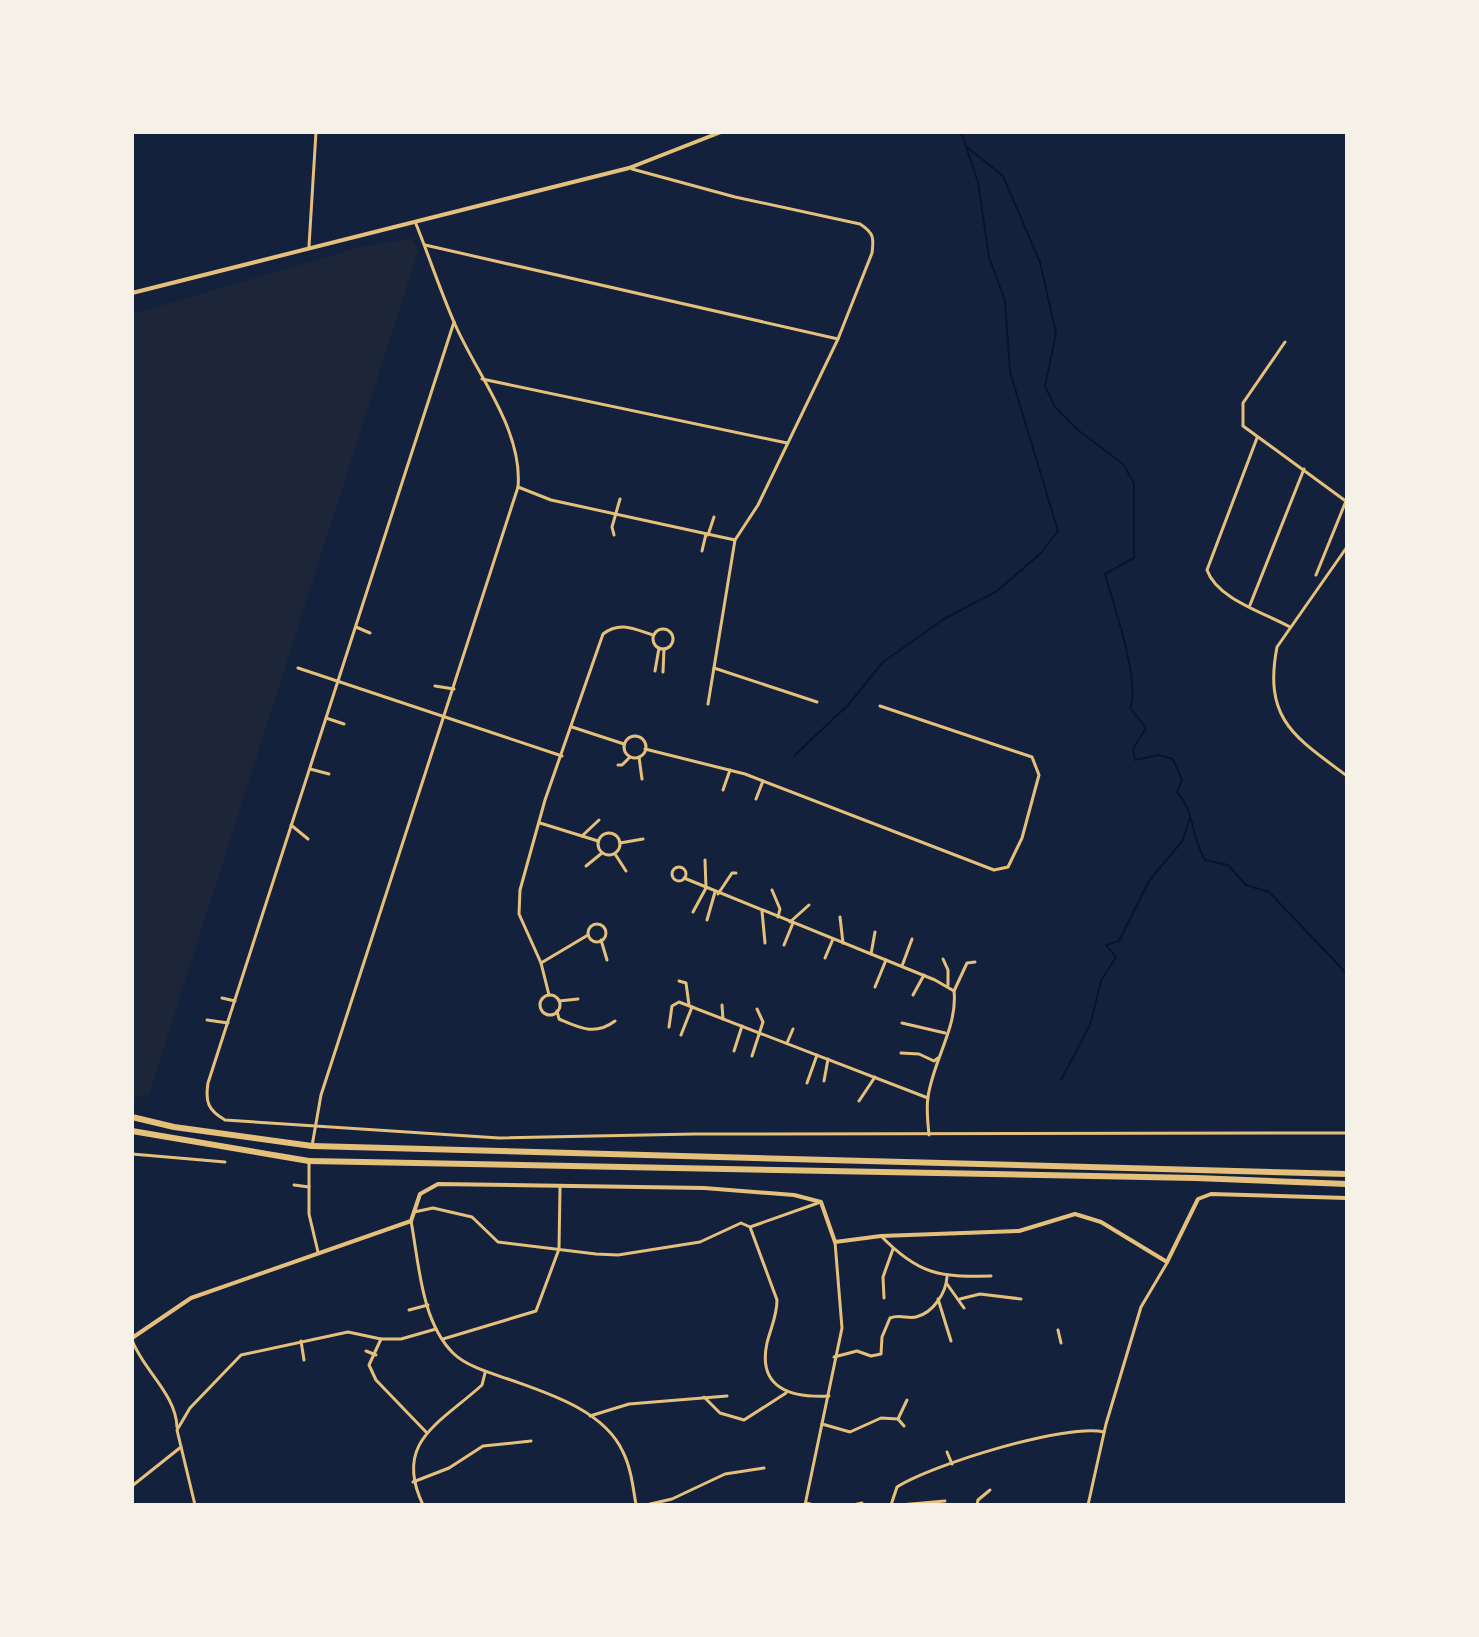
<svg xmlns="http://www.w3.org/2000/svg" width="1479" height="1637" font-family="Ubuntu,sans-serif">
<rect width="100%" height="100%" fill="#14213d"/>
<path fill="#1d2539" d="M412,238L418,251L149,1094L132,1099V314L361,247Z"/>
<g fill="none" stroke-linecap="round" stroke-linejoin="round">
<g stroke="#0b132b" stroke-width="2">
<path d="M967,147L1003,176L1040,262L1056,333L1045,386L1055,407L1078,430L1123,464L1134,483V558L1105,574C1113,604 1141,681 1130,708L1146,728L1133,749L1135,760L1159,755L1173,759L1182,780L1177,792C1195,812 1191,837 1205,860L1228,865L1246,885L1269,892L1347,974"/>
<path d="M794,756L849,704L883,662L944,619L997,591L1040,554L1058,531L1010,372L1005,301L989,257L978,182L961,132"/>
<path d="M1061,1080L1090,1025L1101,981L1116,957L1106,945L1119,941L1149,881L1183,840L1190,817"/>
</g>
<g stroke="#e5c07b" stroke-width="3">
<path d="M632,169L735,197L860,224C874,233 874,238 872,253L838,339L758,505L735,540L708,704"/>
<path d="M425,245L838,339"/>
<path d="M309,246L316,132"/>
<path d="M454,322L208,1083C205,1102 208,1110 225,1120L499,1138L694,1134L1347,1133"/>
<path d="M1285,342L1243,403V426L1347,502"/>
<path d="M482,379L787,443"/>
<path d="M1257,438L1207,570C1217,599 1265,613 1290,627"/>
<path d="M518,487L551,500L735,540"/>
<path d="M614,535L612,527L620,499"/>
<path d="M708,535L714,517"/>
<path d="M1347,547L1277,647C1263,720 1295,737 1347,776"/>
<path d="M702,551L706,534"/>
<path d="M1316,575L1346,501"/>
<path d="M1250,605L1304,469"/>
<path d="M356,627L370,633"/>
<circle cx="663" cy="639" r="10"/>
<path d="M298,668L562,756"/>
<path d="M714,668L817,702"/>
<path d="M655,671L659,648"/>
<path d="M663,672L664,649"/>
<path d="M435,686L454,689"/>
<path d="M326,718L344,724"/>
<path d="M572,727L624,744"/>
<circle cx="635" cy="747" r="11"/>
<path d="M645,749L745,774L994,870L1008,867L1022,838L1039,775L1032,757L880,706"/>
<path d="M639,757L642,779"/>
<path d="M618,765H622L630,757"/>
<path d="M310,769L329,774"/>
<path d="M723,790L730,770"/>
<path d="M756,799L763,781"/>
<path d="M540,823L598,841"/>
<path d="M291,825L308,839"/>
<circle cx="609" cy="844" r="11"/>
<path d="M582,836L599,820"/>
<path d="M620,843L643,839"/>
<path d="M615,854L626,871"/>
<path d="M586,866L602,853"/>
<circle cx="679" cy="874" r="7"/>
<path d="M684,878L935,980L954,991C958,1026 933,1061 928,1097C926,1109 928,1123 929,1135"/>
<path d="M772,890L780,909L778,917"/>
<path d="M718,894L732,873H736"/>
<path d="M762,911L765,943"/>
<path d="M693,912L706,888L705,860"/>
<path d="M840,917L843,943"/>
<path d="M707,920L715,892"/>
<path d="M790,922L809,905"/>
<circle cx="597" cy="933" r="9"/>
<path d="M601,940L607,960"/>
<path d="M784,945L793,923"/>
<path d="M871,954L875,932"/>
<path d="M825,958L833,939"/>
<path d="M943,959L948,970V985"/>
<path d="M541,963L588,935"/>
<path d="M902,966L912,939"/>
<path d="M679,981L686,983L689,1005"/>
<path d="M875,987L886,960"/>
<path d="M954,991L967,963L975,962"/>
<path d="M549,995L541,963L519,914L520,890L545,800L603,634C620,621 634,629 653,635"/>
<path d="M913,995L924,975"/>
<circle cx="550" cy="1005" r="10"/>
<path d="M222,998L235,1001"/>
<path d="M559,1001L578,999"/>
<path d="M722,1005L723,1019"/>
<path d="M557,1011L559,1019C580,1028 595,1036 615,1021"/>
<path d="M207,1020L228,1023"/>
<path d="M902,1023L945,1033"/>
<path d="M669,1027L672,1006L679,1002L928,1098"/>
<path d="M681,1035L692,1007"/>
<path d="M787,1043L793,1029"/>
<path d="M734,1051L742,1026"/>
<path d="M901,1053L919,1054L934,1061L938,1058"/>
<path d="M752,1056L763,1022L757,1009"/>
<path d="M824,1081L828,1059"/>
<path d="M807,1083L817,1055"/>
<path d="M859,1101L875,1077"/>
<path d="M312,1146L321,1095L518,487C523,429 476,374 454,322C440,290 429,256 416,224"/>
<path d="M132,1154L225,1162"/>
<path d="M309,1161V1214L318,1252"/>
<path d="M294,1185L309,1187"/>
<path d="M414,1212L433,1208L472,1217L498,1242L596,1254L618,1255L700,1242L741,1223L750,1227L818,1203"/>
<path d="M411,1221C419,1263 421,1321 453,1353C466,1366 490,1373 508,1379C547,1393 604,1410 623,1452C631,1468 633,1487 636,1505"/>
<path d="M750,1227L777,1300C777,1316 771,1327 767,1343C757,1389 792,1398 829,1396"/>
<path d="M881,1236C919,1275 939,1277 991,1276"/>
<path d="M947,1284L964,1308"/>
<path d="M884,1298L883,1277L893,1249"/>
<path d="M938,1299L951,1341"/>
<path d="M960,1299L980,1294L1021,1299"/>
<path d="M409,1310L428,1305"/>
<path d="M1058,1330L1061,1343"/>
<path d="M381,1339L369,1365L376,1380L427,1433"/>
<path d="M443,1339L536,1311L559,1249L560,1188"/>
<path d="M132,1340C143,1370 176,1394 177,1427"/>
<path d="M301,1341L304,1360"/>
<path d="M366,1351L376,1355"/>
<path d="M834,1357L857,1351L871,1356L881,1354L882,1337L890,1318C900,1314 907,1319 916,1317C933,1313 946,1293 947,1277"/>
<path d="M704,1397L720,1413L744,1420L786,1393"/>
<path d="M590,1416L629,1404L727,1396"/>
<path d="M898,1419L904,1426"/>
<path d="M822,1424L850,1432L881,1418L898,1419L907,1400"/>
<path d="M947,1452L952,1464"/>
<path d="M413,1482L449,1468L483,1446L531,1441"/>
<path d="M132,1486L181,1447"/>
<path d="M806,1503L814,1505"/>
<path d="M195,1505L177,1430L190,1408L241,1355L348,1332L381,1339H401L436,1329"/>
<path d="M423,1505C393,1442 439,1424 482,1385L485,1373"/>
<path d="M646,1505L672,1499L725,1474L764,1468"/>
<path d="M805,1505L842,1328L835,1242"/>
<path d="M853,1505L862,1503"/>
<path d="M891,1505L897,1487C931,1465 1066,1423 1104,1432"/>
<path d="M900,1505L945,1501"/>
<path d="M977,1505L978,1500L990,1490"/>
<path d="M1088,1505L1106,1424L1141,1307L1167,1263"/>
</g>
<g stroke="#e5c07b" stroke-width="4">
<path d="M132,293L629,168L721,132"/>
<path d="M132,1338L191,1298L411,1221L420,1194L438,1184L704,1188L794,1195L821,1202L835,1242L881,1236L1019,1231L1075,1214L1101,1222L1167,1262L1198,1199L1211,1194L1347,1198"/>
</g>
<g stroke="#e5c07b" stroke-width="6">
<path d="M132,1117L174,1127L312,1146"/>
<path d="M132,1131L309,1161"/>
</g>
<g stroke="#e5c07b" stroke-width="6">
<path d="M312,1146L1347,1174"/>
<path d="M309,1161L1195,1178L1347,1184"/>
</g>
</g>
<rect width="1479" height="1637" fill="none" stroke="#f6f1e7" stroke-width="268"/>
</svg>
